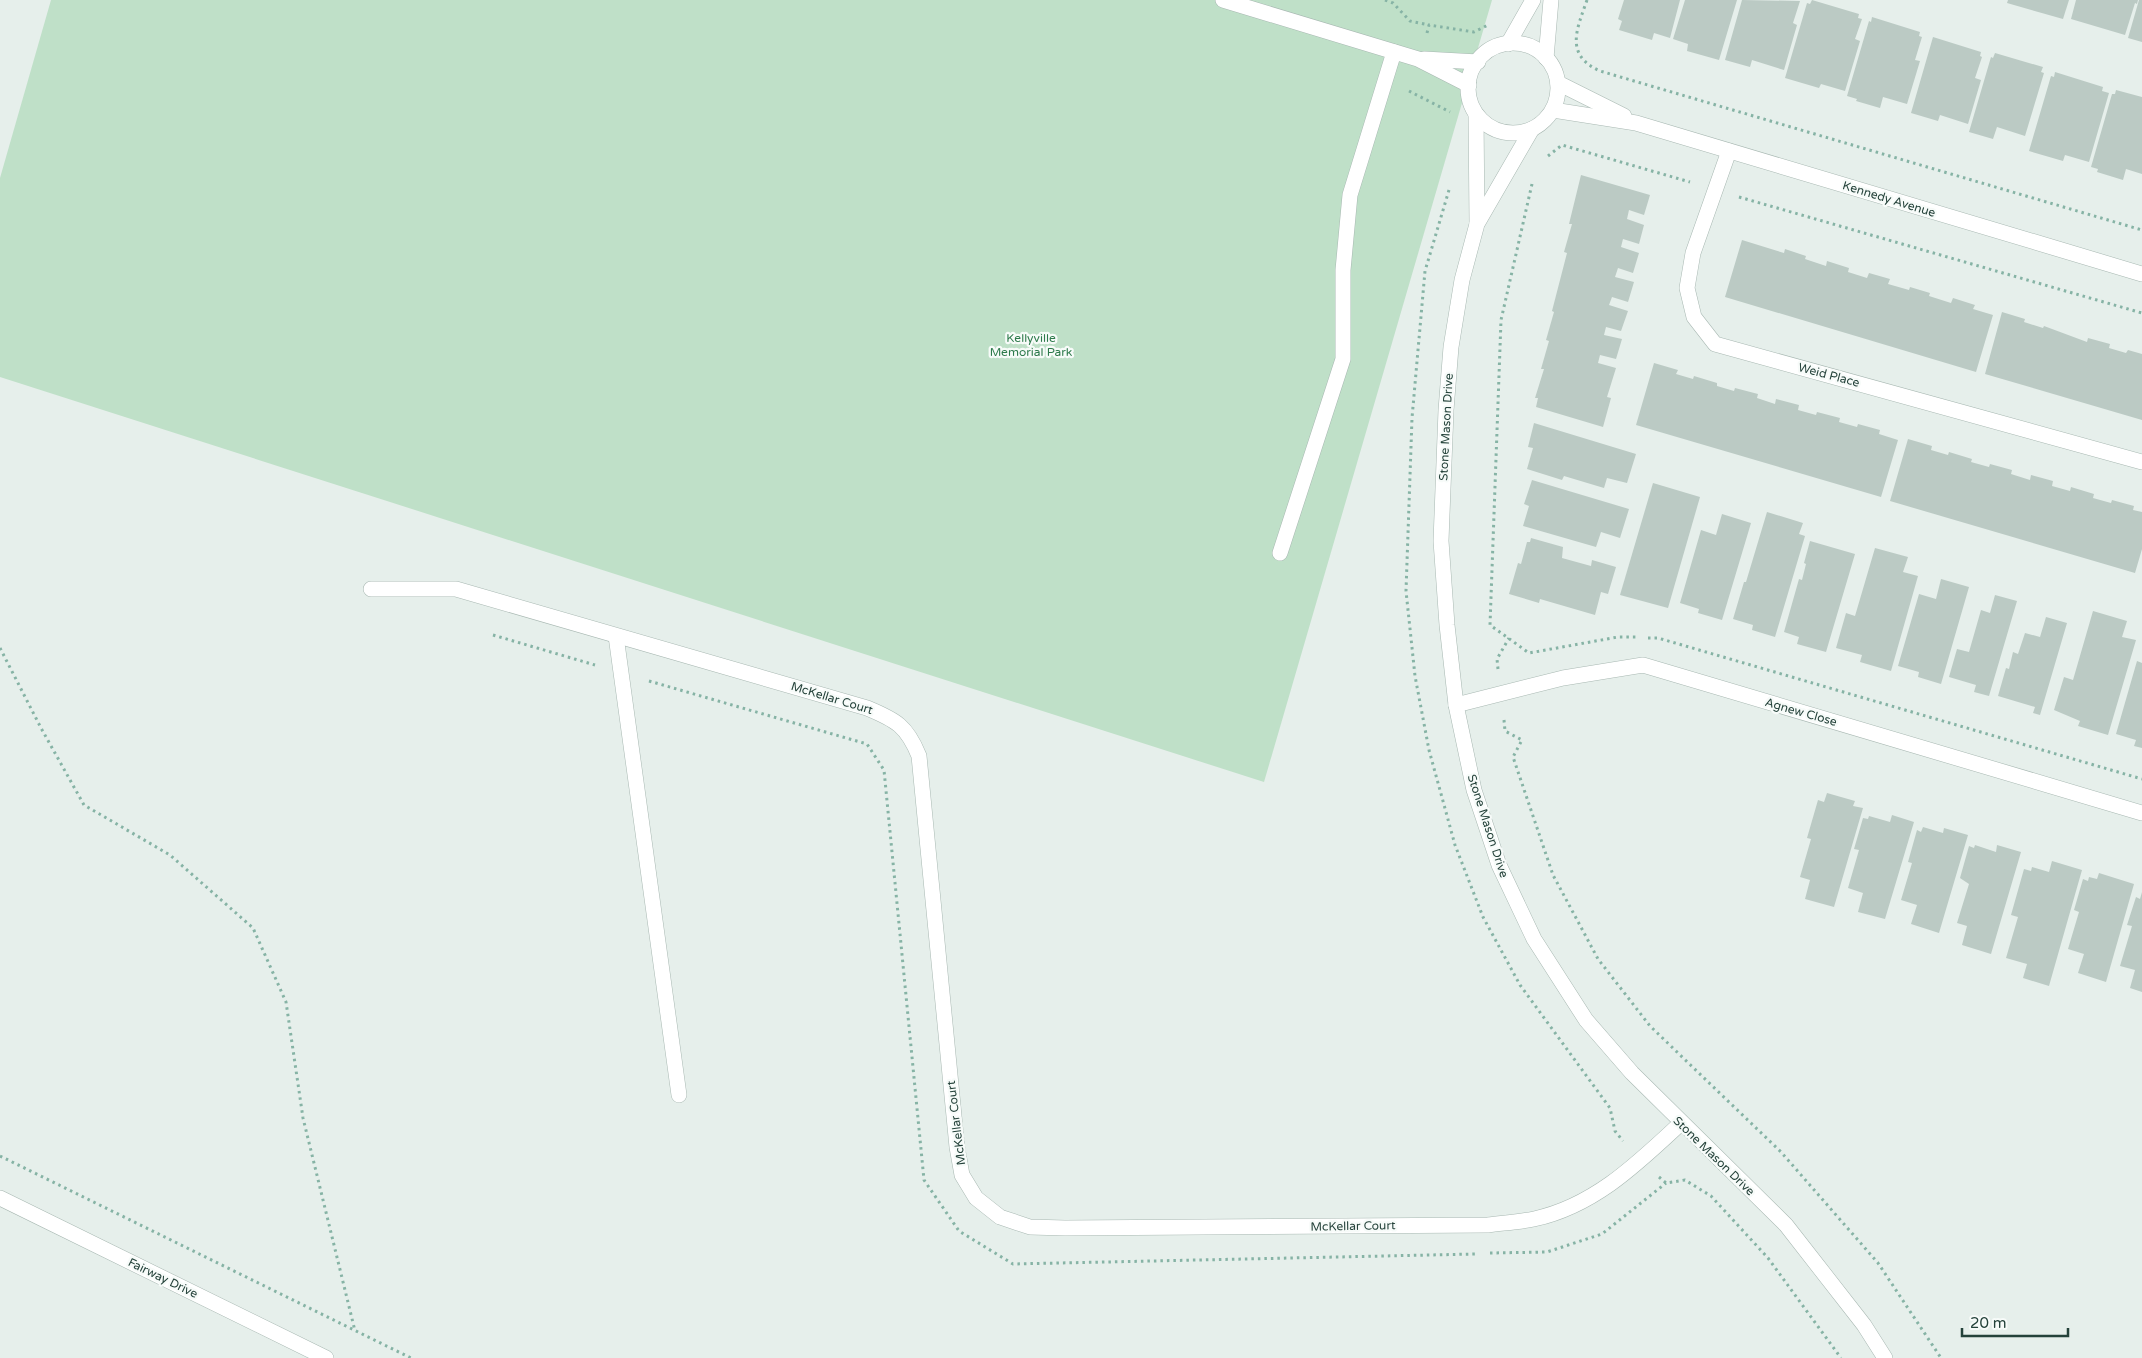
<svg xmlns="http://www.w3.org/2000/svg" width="2142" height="1358" font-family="'Varela Round',sans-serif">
<rect width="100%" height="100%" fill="#e6efeb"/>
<path fill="#bfe0c8" d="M51,0H1492L1264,782L0,377V178Z"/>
<g fill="#bbcac4">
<path d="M1624,0H1680L1670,38L1654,33L1652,40L1619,30L1622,21L1618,19Z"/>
<path d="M1685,0H1737L1719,60L1687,51L1688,44L1673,39Z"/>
<path d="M1742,0L1800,1L1793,23L1797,25L1784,70L1752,60L1750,67L1725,60Z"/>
<path d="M1812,0L1859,14L1858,18L1862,19L1855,39L1860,41L1845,91L1821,84L1819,88L1785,78L1807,3L1810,4Z"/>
<path d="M2008,0H2069L2063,19L2007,3Z"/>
<path d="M2076,0H2138L2137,4L2135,3L2125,35L2071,19Z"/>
<path d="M2139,0H2142V42L2128,38Z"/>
<path d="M1872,17L1920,32L1919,36L1922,37L1915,60L1920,61L1907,104L1883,97L1880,108L1856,101L1857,99L1847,96L1869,21L1871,22Z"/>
<path d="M1933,37L1981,52L1980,56L1982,57L1975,78L1981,80L1968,124L1940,115L1938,121L1911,113Z"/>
<path d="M1995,53L2043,67L2041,72L2044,73L2025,136L1997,127L1993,139L1969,132L1991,57L1993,58Z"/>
<path d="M2055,72L2103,87L2102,91L2109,93L2089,162L2065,155L2063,161L2029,151L2051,76L2054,77Z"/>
<path d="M2116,90L2142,97V174L2126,169L2123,180L2097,172L2098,169L2091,167L2112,94H2115Z"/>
<path d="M1581,175L1650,195L1644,215L1629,210L1627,219L1644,225L1639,244L1623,239L1621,247L1639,253L1633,273L1618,268L1615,277L1634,282L1628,302L1612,297L1609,305L1628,311L1621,331L1606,327L1604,335L1622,339L1616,359L1600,355L1598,363L1616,368L1607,397L1611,398L1603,427L1536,407L1538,398H1535L1544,369H1541L1549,341L1546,340L1554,312L1552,311L1567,253L1564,252L1572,224H1569Z"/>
<path d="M1742,240L1784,253L1785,249L1806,256L1805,259L1826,266L1827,261L1849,268L1848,272L1867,278L1869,273L1890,279L1888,284L1909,290L1910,287L1930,293L1929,296L1951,303L1953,298L1975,305L1973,309L1993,315L1976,372L1725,297Z"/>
<path d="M2002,312L2025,319L2024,322L2043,328L2044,326L2087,342L2088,338L2110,344L2109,348L2126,353L2128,350L2142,354V420L1985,374Z"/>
<path d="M1654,363L1678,370L1676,374L1693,379L1694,376L1717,383V386L1734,391L1735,388L1758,394L1757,398L1775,404L1776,399L1799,405L1798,410L1816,415L1817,412L1840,418L1839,422L1857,427L1858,424L1880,430L1879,434L1898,440L1881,497L1636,425Z"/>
<path d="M1534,423L1636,454L1627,483L1607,478L1604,488L1564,476L1562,480L1527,469L1533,448L1528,447Z"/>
<path d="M1908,439L1932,446L1931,450L1948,455L1949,452L1972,459L1971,462L1989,467L1990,464L2012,470L2011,474L2030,480L2031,475L2053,481L2052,486L2070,491L2071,487L2094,494L2093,498L2111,503L2112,500L2134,506L2133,510L2142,512V549L2135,573L1890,501Z"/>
<path d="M1532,480L1629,509L1620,538L1601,532L1596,547L1523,526L1529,506L1524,504Z"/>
<path d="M1653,483L1700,497L1668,608L1620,595Z"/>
<path d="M1767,512L1803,523L1799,534L1805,536L1775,637L1752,630L1753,625L1733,619L1744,582H1746Z"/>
<path d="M1722,514L1751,523L1722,620L1698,613L1699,609L1680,603L1701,530L1716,535Z"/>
<path d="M1531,538L1563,547L1562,558L1591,566L1592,560L1616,567L1608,594L1601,592L1595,615L1540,599L1539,603L1509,594L1518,563L1521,564L1527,542H1530Z"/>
<path d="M1810,541L1855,554L1826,652L1797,644L1799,637L1784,632L1799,579L1802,580L1806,564L1804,563Z"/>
<path d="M1875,548L1908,557L1903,572L1918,576L1891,671L1860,662L1862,655L1836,648L1846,613L1855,616Z"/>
<path d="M1941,579L1969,587L1941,684L1918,677L1919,672L1898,666L1919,594L1936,599Z"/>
<path d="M1995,595L2017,601L1989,696L1974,692L1976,685L1949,677L1957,649L1969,652L1981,610L1990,613Z"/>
<path d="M2093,611L2127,621L2122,637L2136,640L2108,735L2078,726L2080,721L2054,710L2064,677L2073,680Z"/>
<path d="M2046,617L2067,623L2040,715L2033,713L2035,707L1998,696L2006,668L2009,669L2013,652L2018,654L2025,633L2040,637Z"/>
<path d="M2137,661L2142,663V748L2134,746L2136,740L2116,734Z"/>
<path d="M1827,793L1855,801L1853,806L1863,808L1834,907L1805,899L1810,880L1800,877L1811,839L1807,838L1818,800L1824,802Z"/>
<path d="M1892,815L1914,822L1885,919L1858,912L1863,893L1848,888L1859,850L1854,849L1863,818L1868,819L1869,816L1890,822Z"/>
<path d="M1923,827L1943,833L1944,828L1968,835L1939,933L1911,924L1917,905L1901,900L1912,863L1908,862L1917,830L1921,832Z"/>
<path d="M1975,845L1996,852L1997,845L2021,852L1991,954L1962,945L1967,926L1957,923L1969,884L1960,878L1969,846L1974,848Z"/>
<path d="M2052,861L2082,870L2049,986L2023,978L2027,964L2006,958L2018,917L2011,915L2024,869L2031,871L2032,867L2049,872Z"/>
<path d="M2099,873L2134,884L2106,982L2078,973L2084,954L2068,949L2079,912L2074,910L2083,879L2088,881L2089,877L2097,879Z"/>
<path d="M2142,892V992L2130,988L2135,970L2120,966L2132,926L2127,925L2136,897L2140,899Z"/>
</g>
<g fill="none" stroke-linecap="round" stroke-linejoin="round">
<defs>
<g id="minor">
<path d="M1223,0L1418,59L1469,85"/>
<circle cx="1513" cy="88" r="45"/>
<path d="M1508,44L1533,0"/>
<path d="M1546,58L1551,0"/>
<path d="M1424,59L1478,62"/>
<path d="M1558,83L1624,116"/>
<path d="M1553,110L1636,123L2142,274"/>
<path d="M1476,114L1477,223"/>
<path d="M1532,129L1477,224L1462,280L1451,347L1446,410L1441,541L1447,625L1456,705L1474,790L1499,865L1534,939L1586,1020L1632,1073L1786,1225L1864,1325L1885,1358"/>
<path d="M1729,151L1693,253L1687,288L1694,317L1715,344L2142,462"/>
<path d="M1280,553L1343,359V270L1350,195L1394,52"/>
<path d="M371,589H456L867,708C896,720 907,726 919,756L957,1147L962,1175L976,1198L1000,1217L1030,1227L1065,1228L1488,1225C1503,1223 1519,1222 1534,1219C1594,1206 1637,1164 1681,1123"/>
<path d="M616,636L679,1095"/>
<path d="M1456,705L1563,678L1643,665L2142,813"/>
<path d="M0,1198L326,1358"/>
</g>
</defs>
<use href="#minor" stroke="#a8b8b2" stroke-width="16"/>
<g stroke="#86b3a5" stroke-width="3" stroke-dasharray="2.5 4" stroke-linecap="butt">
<path d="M1385,0L1393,3L1410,21L1429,25"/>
<path d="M1587,0C1577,29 1564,55 1600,71L2142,230"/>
<path d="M1427,33L1429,25L1474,32L1488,25"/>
<path d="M1409,91L1450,112"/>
<path d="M1548,156L1562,145L1690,182"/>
<path d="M1532,184L1501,320L1490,625L1529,653L1618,637H1637"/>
<path d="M1449,190L1425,271L1412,418L1406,591L1415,676L1429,750L1455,845L1483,917L1520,985L1610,1108L1615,1131L1623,1141"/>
<path d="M1739,197L2142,313"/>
<path d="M493,635L595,665"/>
<path d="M1648,638H1658L2142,779"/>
<path d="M0,648L41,728L84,805L170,855L253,928L286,1002L303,1118L355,1331"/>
<path d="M1498,669L1497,659L1509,638"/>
<path d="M649,681L867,744L884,770L924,1180L959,1231L1013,1264L1476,1254"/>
<path d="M1504,720L1505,731L1522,740L1513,757L1553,875L1598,959L1650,1026L1781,1152L1878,1263L1941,1358"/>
<path d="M0,1156L411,1358"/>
<path d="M1659,1177L1666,1183L1685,1180L1711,1196L1768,1258L1841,1358"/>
<path d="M1490,1253L1547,1252L1602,1234L1666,1183"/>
</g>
<use href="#minor" stroke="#fff" stroke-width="15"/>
</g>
<g text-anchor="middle" stroke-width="4.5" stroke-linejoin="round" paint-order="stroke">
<g font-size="12" fill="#24423a" stroke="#f7fbf9">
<text transform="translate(1889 199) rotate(17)" y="4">Kennedy Avenue</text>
<text transform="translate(1829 375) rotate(15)" y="4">Weid Place</text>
<text transform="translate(1446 427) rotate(-87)" y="4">Stone Mason Drive</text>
<text transform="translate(832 698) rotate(17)" y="4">McKellar Court</text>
<text transform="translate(1801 712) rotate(16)" y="4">Agnew Close</text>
<text transform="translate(1488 826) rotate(72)" y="4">Stone Mason Drive</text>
<text transform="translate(956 1123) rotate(-97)" y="4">McKellar Court</text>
<text transform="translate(1714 1156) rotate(44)" y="4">Stone Mason Drive</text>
<text transform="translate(1353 1226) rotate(-1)" y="4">McKellar Court</text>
<text transform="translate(163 1278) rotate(26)" y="4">Fairway Drive</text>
</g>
<g font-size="12" fill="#2d7a4b" stroke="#f7fbf9">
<text x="1031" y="342">Kellyville<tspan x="1031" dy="14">Memorial Park</tspan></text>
</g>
</g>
<path d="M1962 1328v8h106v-8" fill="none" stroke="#24423a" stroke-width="2.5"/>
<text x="1970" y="1328" font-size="15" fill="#24423a" stroke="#f7fbf9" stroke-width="4" paint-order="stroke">20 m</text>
</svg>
